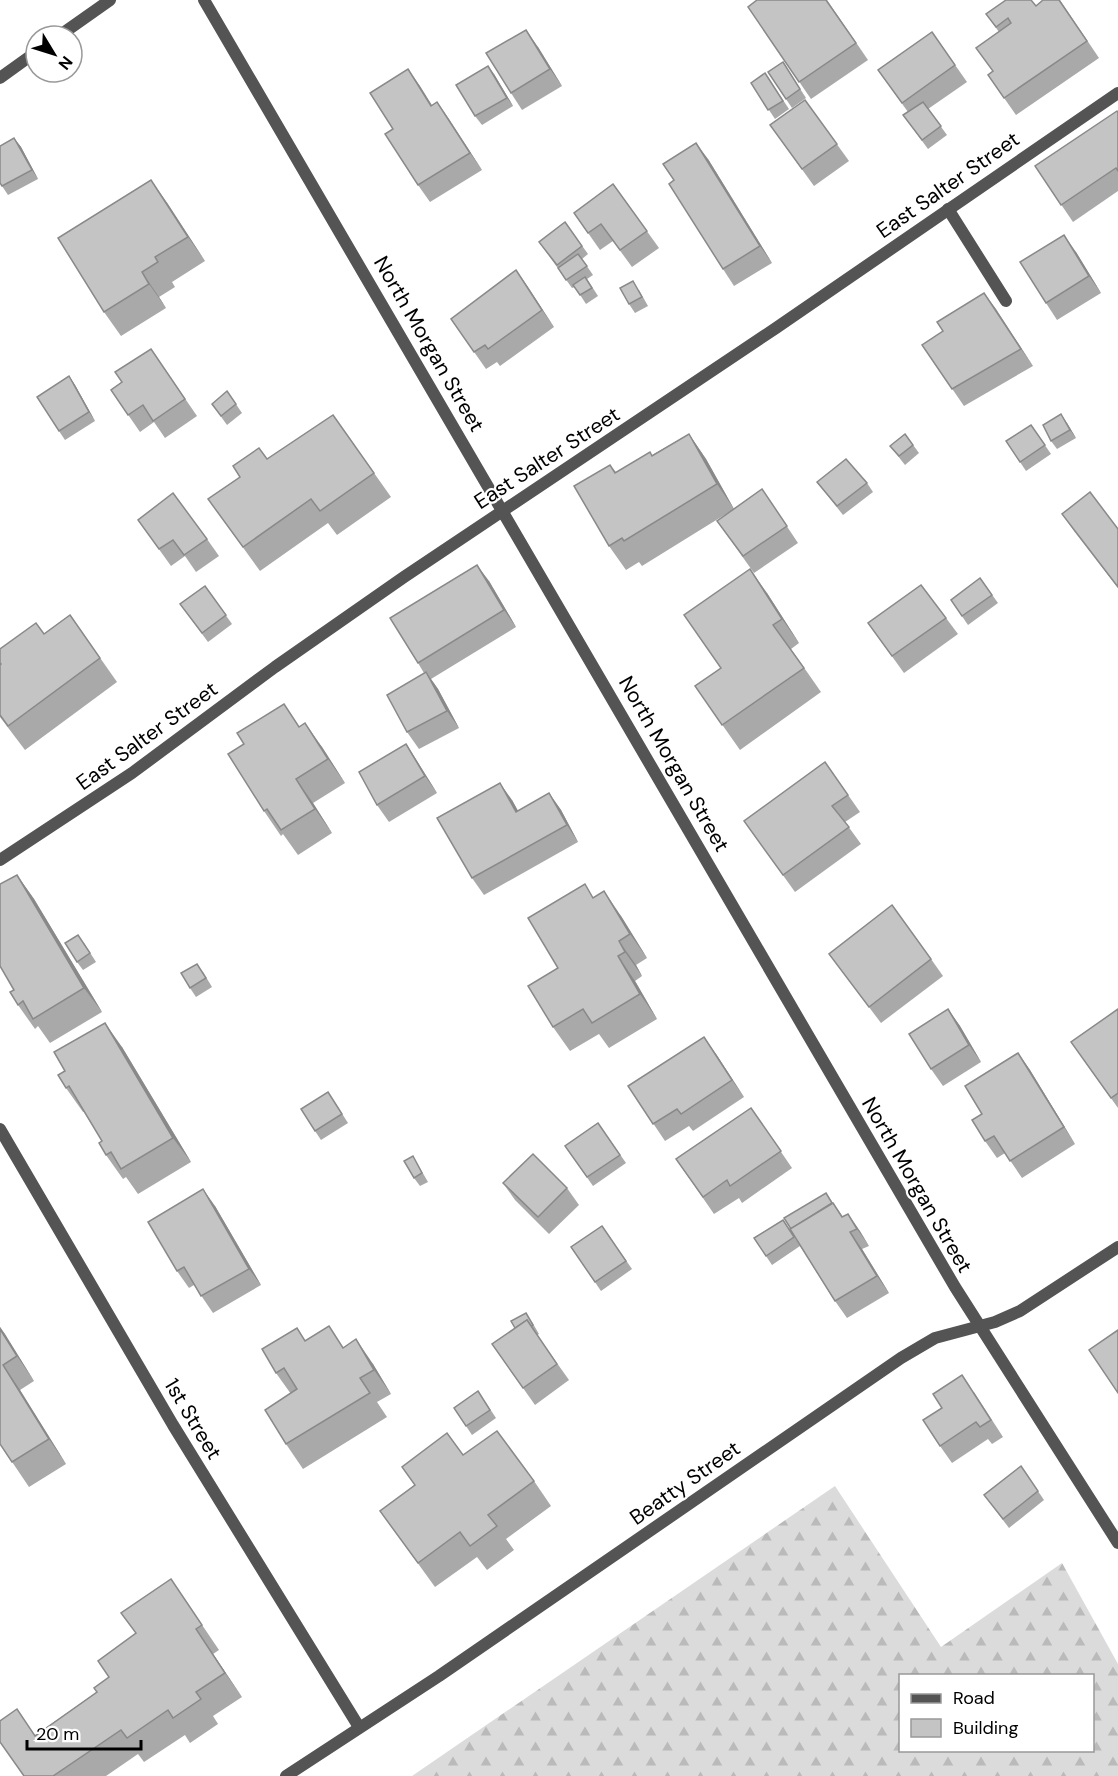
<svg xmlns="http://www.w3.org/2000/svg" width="1118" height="1776" font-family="'DM Sans',sans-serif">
<defs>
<pattern id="forest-firs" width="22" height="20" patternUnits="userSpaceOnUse" patternTransform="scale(1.5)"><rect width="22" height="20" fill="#dbdbdb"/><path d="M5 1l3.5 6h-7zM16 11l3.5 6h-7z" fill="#bababa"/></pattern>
</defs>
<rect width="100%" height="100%" fill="#fff"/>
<path fill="url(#forest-firs)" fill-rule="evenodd" d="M835,1486L941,1647L1062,1563L1118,1664V1776H412ZM900,1676H1092V1750H900Z"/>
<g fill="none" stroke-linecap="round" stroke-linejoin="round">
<path stroke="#545454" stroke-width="12" d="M948,209L1006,301"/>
<g stroke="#545454" stroke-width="12">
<path d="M204,0L955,1287L1118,1543"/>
<path d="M59,36L110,0"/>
<path d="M0,78L36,52"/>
<path d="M0,860L132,773L275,667L404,577L776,328L1118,93"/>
<path d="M0,1129L173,1425L359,1727"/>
<path d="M286,1776L439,1676L901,1358L935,1338L995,1322L1020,1311L1118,1247"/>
</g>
</g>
<g fill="#a9a9a9">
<path d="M827,0L868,60L811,99L748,7Z"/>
<path d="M1060,0L1099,58L1016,115L988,75L993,71L976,48L999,32L986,14L1036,6Z"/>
<path d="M932,32L967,82L928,109L947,135L928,149L903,115L908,112L878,70Z"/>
<path d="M538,47L562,86L522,110L511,93Z"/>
<path d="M783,62L806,98L792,108L768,72Z"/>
<path d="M408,69L432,106L437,102L482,170L430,202L418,185L393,129Z"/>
<path d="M765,73L789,109L775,119L751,83Z"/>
<path d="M494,74L513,106L482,125L475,116Z"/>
<path d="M805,100L849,161L814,186L770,125Z"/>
<path d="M1118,113V191L1073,222L1035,166Z"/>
<path d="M14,138L21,147L38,179L8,195L0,183Z"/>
<path d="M708,159L772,263L734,286L723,269Z"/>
<path d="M151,180L205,261L172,282L175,287L159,297L166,308L121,336L104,312Z"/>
<path d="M613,184L659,248L632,267L613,241L600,250L574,213Z"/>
<path d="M565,222L588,254L582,259L593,275L587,279L598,296L586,304L575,287L572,288L539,242Z"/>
<path d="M1076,252L1101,293L1057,320L1046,303Z"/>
<path d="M516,270L554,327L500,366L497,362L486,369L451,319Z"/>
<path d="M639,290L648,306L635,313L629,304Z"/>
<path d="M984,293L1033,366L964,406L922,345L943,331Z"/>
<path d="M151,349L197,416L165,438L154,422L140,432L111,390L122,382Z"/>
<path d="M69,376L75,385L95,421L65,440L59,431Z"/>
<path d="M227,391L242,413L227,425L212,404Z"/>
<path d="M333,415L391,497L337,535L328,523L260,571L208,499Z"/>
<path d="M1067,423L1076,438L1057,449L1051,441Z"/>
<path d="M1031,425L1051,454L1026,471L1006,441Z"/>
<path d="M689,434L706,459L734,509L642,566L639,562L626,570L609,546L610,465L616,472L652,455Z"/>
<path d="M905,434L919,453L905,465L890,446Z"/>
<path d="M817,482L867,483L873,492L843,515Z"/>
<path d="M762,489L798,543L754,573L717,521Z"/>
<path d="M1062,514L1118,529V588L1074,531Z"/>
<path d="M138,520L207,539L219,556L196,572L185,556L171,566Z"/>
<path d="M980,578L998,603L968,625L951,600Z"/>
<path d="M489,581L516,627L431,679L438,689L459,728L419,749L407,732L424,673L418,663Z"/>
<path d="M205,586L232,624L208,642L180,604Z"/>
<path d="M767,593L799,643L791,649L821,692L740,750L695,686L721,668Z"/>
<path d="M70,615L117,682L25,750L0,717V665Z"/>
<path d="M946,618L958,634L904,673L868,623Z"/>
<path d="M300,726L322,747L345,783L313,803L332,833L298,855L283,834L281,836L264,811Z"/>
<path d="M406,744L417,761L437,793L389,822L377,805Z"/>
<path d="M825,762L860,812L845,822L861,844L795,892L744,821Z"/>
<path d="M549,793L561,810L578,842L484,895L472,878L512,800L518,811Z"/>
<path d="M17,875L34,899L102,1012L50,1043L38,1026L35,1029L18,1005L14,990Z"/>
<path d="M594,897L621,916L647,958L636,965L642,976L635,981L657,1019L609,1048L599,1034L570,1051L553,1027L558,968Z"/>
<path d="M84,943L96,962L83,970L77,962Z"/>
<path d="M829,954L931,959L943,976L881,1023Z"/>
<path d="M203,972L212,987L196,997L190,988Z"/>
<path d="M948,1009L960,1026L981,1062L943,1086L931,1069Z"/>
<path d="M1118,1009V1108L1083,1059Z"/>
<path d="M122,1047L191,1162L138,1194L126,1177L123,1179L106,1155L102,1141L84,1112H83L66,1088Z"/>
<path d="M1018,1053L1030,1070L1075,1144L1022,1178L1005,1153L997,1158L985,1141L982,1114Z"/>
<path d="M716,1054L744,1097L693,1131L689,1126L665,1141L628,1086Z"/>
<path d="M334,1101L348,1123L321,1140L315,1131Z"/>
<path d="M751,1108L792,1168L742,1203L739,1198L714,1214L676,1159Z"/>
<path d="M598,1123L626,1163L593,1186L565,1146Z"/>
<path d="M413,1156L428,1182L420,1186L414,1178Z"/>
<path d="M503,1183L567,1188L579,1205L549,1234L515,1200Z"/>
<path d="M826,1193L843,1217L848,1214L869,1246L862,1249L889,1293L847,1318L835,1301L800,1246L772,1265L754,1238L783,1220L799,1244Z"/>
<path d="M215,1206L261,1285L213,1313L194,1285L189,1288L177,1271Z"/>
<path d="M602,1226L632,1269L601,1291L571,1247Z"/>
<path d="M532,1322L539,1334L537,1335L569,1380L535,1405L492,1344Z"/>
<path d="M0,1327L34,1381L20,1390L66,1464L29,1487L0,1444Z"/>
<path d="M306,1340L344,1347L373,1364L391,1394L377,1402L387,1417L303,1469L286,1444L291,1394L276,1373Z"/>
<path d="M478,1391L496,1418L472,1435L454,1408Z"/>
<path d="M974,1392L1003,1437L992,1444L988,1439L952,1463L940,1446Z"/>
<path d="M463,1455L534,1481L551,1506L506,1539L514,1550L487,1570L477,1557L435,1587L380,1511L415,1485L402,1467Z"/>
<path d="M1021,1466L1044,1500L1009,1528L984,1495Z"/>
<path d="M171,1579L219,1650L213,1654L242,1697L213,1716L218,1724L190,1743L185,1735L144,1762L138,1754L106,1776H24L35,1735L97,1692L109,1677Z"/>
</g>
<g fill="#898989">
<path d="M526,30L538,47L562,86L550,69Z"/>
<path d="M488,66L494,74L513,106L507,98Z"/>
<path d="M408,69L420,86L443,123L431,106Z"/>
<path d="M437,102L449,119L482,170L470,153Z"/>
<path d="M14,138L21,147L38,179L32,170Z"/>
<path d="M696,143L708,159L772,263L760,246Z"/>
<path d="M151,180L168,204L205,261L188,237Z"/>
<path d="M1064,235L1076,252L1101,293L1089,276Z"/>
<path d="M516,270L528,287L554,327L542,310Z"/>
<path d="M142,272L159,297L166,308L149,284Z"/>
<path d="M984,293L996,309L1033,366L1021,349Z"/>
<path d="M69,376L75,385L95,421L89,412Z"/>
<path d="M1061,414L1067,423L1076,438L1070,430Z"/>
<path d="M689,434L706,459L734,509L717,484Z"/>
<path d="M477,565L489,581L516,627L504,610Z"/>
<path d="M750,569L767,593L799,643L782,619Z"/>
<path d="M426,672L438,689L459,728L447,711Z"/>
<path d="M305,723L322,747L345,783L328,759Z"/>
<path d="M406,744L417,761L437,793L425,776Z"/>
<path d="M296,779L313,803L332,833L315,809Z"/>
<path d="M500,783L512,800L528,829L516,812Z"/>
<path d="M549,793L561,810L578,842L567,825Z"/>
<path d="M17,875L34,899L102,1012L84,988Z"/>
<path d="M604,891L621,916L647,958L630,934Z"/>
<path d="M619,941L636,965L642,976L625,952Z"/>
<path d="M618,956L635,981L657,1019L640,994Z"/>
<path d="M948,1009L960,1026L981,1062L969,1045Z"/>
<path d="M105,1023L122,1047L191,1162L173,1138Z"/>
<path d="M704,1037L716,1054L744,1097L732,1080Z"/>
<path d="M1018,1053L1030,1070L1075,1144L1064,1127Z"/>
<path d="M203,1189L215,1206L261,1285L249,1269Z"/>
<path d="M848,1214L860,1231L869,1246L857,1229Z"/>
<path d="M850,1232L862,1249L889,1293L877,1276Z"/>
<path d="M0,1327L5,1334L34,1381L17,1356L0,1329Z"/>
<path d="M356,1339L373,1364L391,1394L374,1370Z"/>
<path d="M3,1365L20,1390L66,1464L49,1439Z"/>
<path d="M196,1629L213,1654L242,1697L225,1673Z"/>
</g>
<g fill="#c4c4c4" stroke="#898989" stroke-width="1.5">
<path d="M757,0H826L856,43L799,82L748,7Z"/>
<path d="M1006,0H1031L1036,6L1043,0H1059L1087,41L1004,98L988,75L993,71L976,48L1011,23L1008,18L996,27L986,14Z"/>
<path d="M526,30L550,69L511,93L486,53Z"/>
<path d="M932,32L955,65L902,103L878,70Z"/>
<path d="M783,62L800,89L786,99L768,72Z"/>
<path d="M488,66L507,98L475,116L456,85Z"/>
<path d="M408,69L431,106L437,102L470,153L418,185L385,134L393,129L370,93Z"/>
<path d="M765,73L783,101L768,110L751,83Z"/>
<path d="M805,100L837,144L802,169L770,125Z"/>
<path d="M923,102L941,126L922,140L903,115Z"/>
<path d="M1117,111L1118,113V171L1116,168L1061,205L1035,166Z"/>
<path d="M14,138L32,170L2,186L0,183V146Z"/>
<path d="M696,143L760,246L723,269L669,184L674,180L663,164Z"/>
<path d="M151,180L188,237L155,257L158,262L142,272L149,284L104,312L58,238Z"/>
<path d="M613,184L647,231L620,250L601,224L588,233L574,213Z"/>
<path d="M565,222L582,246L557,265L539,242Z"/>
<path d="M1064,235L1089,276L1046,303L1020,262Z"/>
<path d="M578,254L587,266L566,280L558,268Z"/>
<path d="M516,270L542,310L488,349L485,345L474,352L451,319Z"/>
<path d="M585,277L592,288L580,295L573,285Z"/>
<path d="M633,281L642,297L629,304L620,288Z"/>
<path d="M984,293L1021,349L952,389L922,345L943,331L937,322Z"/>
<path d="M151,349L185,399L153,421L143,405L128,415L111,390L122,382L115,372Z"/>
<path d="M69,376L89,412L59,431L37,397Z"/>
<path d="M227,391L236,404L221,416L212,404Z"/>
<path d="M1061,414L1070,430L1051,441L1043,425Z"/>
<path d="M333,415L374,473L320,511L311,499L243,547L208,499L240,477L233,466L259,448L267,459Z"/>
<path d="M1031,425L1045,445L1020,462L1006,441Z"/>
<path d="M689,434L717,484L624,541L622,538L609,546L574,486L610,465L615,473L650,452L652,456Z"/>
<path d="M905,434L913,445L899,456L890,446Z"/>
<path d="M846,459L867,483L837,506L817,482Z"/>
<path d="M762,489L787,526L743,556L717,521Z"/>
<path d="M1090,492L1118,529V587L1062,514Z"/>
<path d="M173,493L207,539L184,555L173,540L159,549L138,520Z"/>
<path d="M477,565L504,610L418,663L390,618Z"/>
<path d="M750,569L782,619L773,625L804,668L722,725L695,686L721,668L684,615Z"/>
<path d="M980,578L992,595L962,616L951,600Z"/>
<path d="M921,585L946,618L892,656L868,623Z"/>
<path d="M205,586L226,615L202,633L180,604Z"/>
<path d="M70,615L100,658L8,726L0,715V665L1,664L0,663V649L36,623L44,634Z"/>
<path d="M426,672L447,711L407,732L387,695Z"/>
<path d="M284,704L299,727L305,723L328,759L296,779L315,809L281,830L267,809L264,811L228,754L244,744L237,733Z"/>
<path d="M406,744L425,776L377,805L359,772Z"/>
<path d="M825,762L848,795L832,806L849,827L783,875L744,821Z"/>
<path d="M500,783L516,812L549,793L567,825L472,878L437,818Z"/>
<path d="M17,875L84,988L33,1019L23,1001L18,1005L10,992L14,990L0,966V884Z"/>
<path d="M585,884L593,898L604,891L630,934L619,941L625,952L618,956L640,994L592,1023L583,1009L553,1027L528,986L558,968L528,918Z"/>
<path d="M892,905L931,959L869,1007L829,954Z"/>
<path d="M78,935L90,953L77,962L65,943Z"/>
<path d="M197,964L206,978L190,988L181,973Z"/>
<path d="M948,1009L969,1045L931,1069L909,1034Z"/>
<path d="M1118,1009V1093L1111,1098L1071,1042Z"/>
<path d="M105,1023L173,1138L121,1169L111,1152L106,1155L99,1143L102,1141L69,1086L66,1088L58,1075L65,1071L54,1052Z"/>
<path d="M704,1037L732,1080L681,1114L677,1109L653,1124L628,1086Z"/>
<path d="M1018,1053L1064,1127L1010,1161L994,1136L985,1141L972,1120L982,1114L965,1086Z"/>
<path d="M328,1092L342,1114L315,1131L301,1109Z"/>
<path d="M751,1108L781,1151L730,1186L727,1180L703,1197L676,1159Z"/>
<path d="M598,1123L620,1155L587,1177L565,1146Z"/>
<path d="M533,1154L567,1188L538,1217L503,1183Z"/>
<path d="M413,1156L422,1173L414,1178L404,1161Z"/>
<path d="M203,1189L249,1269L201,1296L184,1267L177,1271L148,1222Z"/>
<path d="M826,1193L832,1203L791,1229L784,1218Z"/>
<path d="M833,1203L842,1217L848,1214L857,1229L850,1232L877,1276L835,1301L790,1229Z"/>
<path d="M783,1220L794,1237L766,1256L754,1238Z"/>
<path d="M602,1226L626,1261L595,1282L571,1247Z"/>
<path d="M526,1313L533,1325L531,1326L527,1320L515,1328L511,1321Z"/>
<path d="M527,1320L557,1364L523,1388L492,1344Z"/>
<path d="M329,1326L343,1348L356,1339L374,1370L360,1378L370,1393L286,1444L265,1410L297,1389L284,1368L276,1373L262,1349L297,1328L305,1341Z"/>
<path d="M0,1329L17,1356L3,1365L49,1439L12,1462L0,1444Z"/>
<path d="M1118,1330V1393L1089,1350Z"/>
<path d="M962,1375L991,1420L980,1427L976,1422L940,1446L923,1420L942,1408L933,1394Z"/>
<path d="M478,1391L490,1410L466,1426L454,1408Z"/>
<path d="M497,1431L534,1481L488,1515L497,1526L470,1546L460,1532L418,1563L380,1511L415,1485L402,1467L447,1433L463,1455Z"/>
<path d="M1021,1466L1038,1491L1003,1519L984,1495Z"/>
<path d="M171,1579L202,1625L196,1629L225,1673L196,1692L201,1699L173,1718L168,1710L127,1738L121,1730L53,1776H24L0,1742V1721L17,1709L35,1736L97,1692L94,1688L109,1677L98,1661L136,1633L121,1613Z"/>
</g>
<g text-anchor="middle" stroke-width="4.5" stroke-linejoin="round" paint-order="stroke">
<g font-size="21" fill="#000" stroke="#fff">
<text transform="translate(948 185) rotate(-35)" y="7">East Salter Street</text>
<text transform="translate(429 344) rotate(60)" y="7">North Morgan Street</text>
<text transform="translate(547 458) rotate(-33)" y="7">East Salter Street</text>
<text transform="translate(147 736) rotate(-36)" y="7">East Salter Street</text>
<text transform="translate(674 764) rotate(60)" y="7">North Morgan Street</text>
<text transform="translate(917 1185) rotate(60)" y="7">North Morgan Street</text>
<text transform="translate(193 1419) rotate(59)" y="7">1st Street</text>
<text transform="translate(685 1483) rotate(-35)" y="7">Beatty Street</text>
</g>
</g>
<rect x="899" y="1674" width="195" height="78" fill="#ffffff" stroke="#999999" stroke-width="1.5"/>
<rect x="911" y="1694" width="30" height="9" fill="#545454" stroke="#999999" stroke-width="1.5"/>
<text x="953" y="1704" font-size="18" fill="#000000">Road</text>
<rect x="911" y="1719" width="30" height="18" fill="#c4c4c4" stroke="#999999" stroke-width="1.5"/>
<text x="953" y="1734" font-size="18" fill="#000000">Building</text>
<g transform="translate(54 54) rotate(128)"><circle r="28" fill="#ffffff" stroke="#999999" stroke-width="1.5"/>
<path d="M0-4.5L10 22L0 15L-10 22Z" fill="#000000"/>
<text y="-9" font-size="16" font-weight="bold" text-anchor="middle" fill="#000000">N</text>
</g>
<path d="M27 1740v9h114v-9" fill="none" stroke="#000000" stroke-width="3"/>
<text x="36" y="1740" font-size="18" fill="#000000" stroke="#ffffff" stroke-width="4.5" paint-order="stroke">20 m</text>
</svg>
